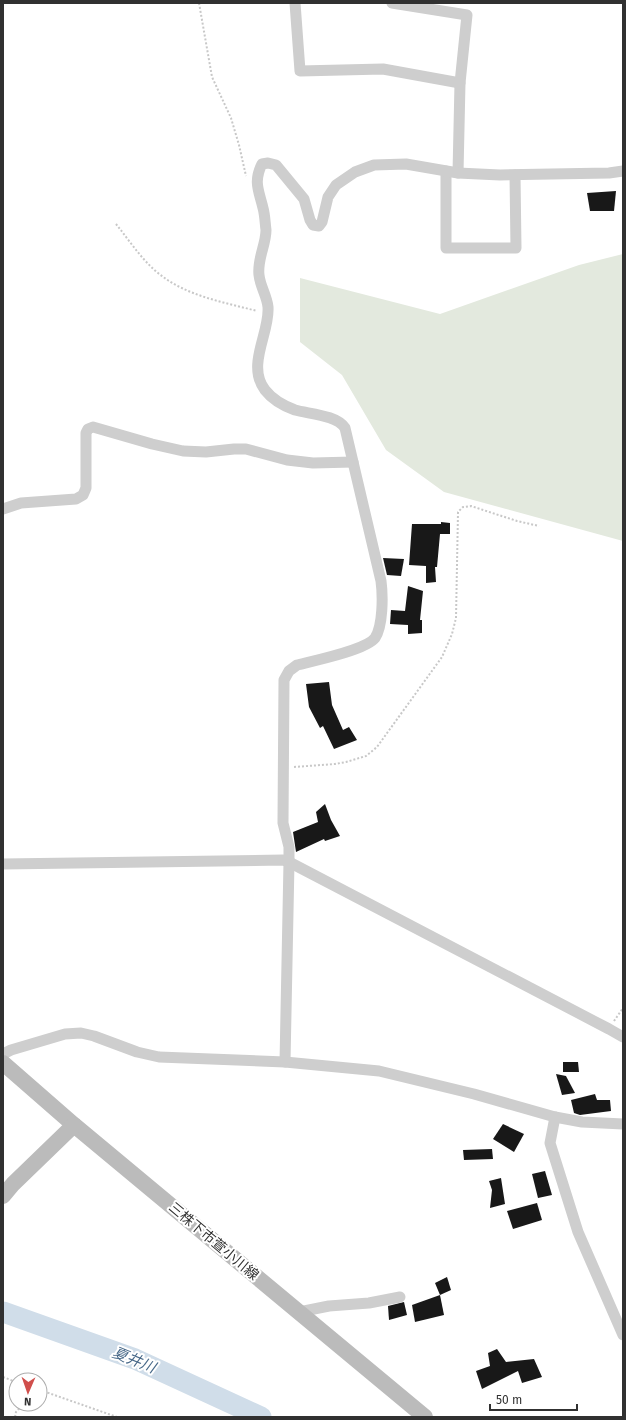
<svg xmlns="http://www.w3.org/2000/svg" width="626" height="1420" font-family="'Fira Sans','Noto Sans JP',sans-serif">
<rect width="100%" height="100%" fill="#fff"/>
<path fill="#e3e9de" d="M623,254V541L444,492L386,450L342,375L300,342V278L440,314L579,265Z"/>
<g fill="none" stroke-linecap="round" stroke-linejoin="round">
<path stroke="#d0dde9" stroke-width="21" d="M3,1312L135,1359L261,1417"/>
</g>
<g fill="#181818">
<path d="M616,191L614,211H590L587,193Z"/>
<path d="M441,522L450,523V534H440L437,567H435L436,582L426,583V566L409,565L412,524H441Z"/>
<path d="M383,558L404,559L401,576L387,575Z"/>
<path d="M408,586L423,591L420,620H422V633L408,634V625L390,624L391,610L405,611Z"/>
<path d="M329,682L332,705L343,730L349,727L357,740L334,749L323,726L320,728L309,707L306,684Z"/>
<path d="M325,804L331,820L340,836L325,841L324,839L296,852L293,832L318,822L316,812Z"/>
<path d="M563,1062H578L579,1072H563Z"/>
<path d="M556,1074L566,1076L575,1093L562,1095Z"/>
<path d="M595,1094L597,1100H610L611,1111L580,1115L574,1113L571,1100Z"/>
<path d="M503,1124L524,1134L514,1152L493,1139Z"/>
<path d="M492,1149L493,1159L464,1160L463,1150Z"/>
<path d="M545,1171L552,1195L538,1198L532,1174Z"/>
<path d="M501,1178L505,1204L490,1208L492,1190L489,1181Z"/>
<path d="M537,1203L542,1220L513,1229L507,1211Z"/>
<path d="M447,1277L451,1290L440,1295L435,1283Z"/>
<path d="M440,1295L444,1315L415,1322L412,1305Z"/>
<path d="M404,1302L407,1315L389,1320L388,1306Z"/>
<path d="M497,1349L506,1362L534,1359L542,1377L522,1383L518,1371L482,1389L476,1371L490,1366L488,1353Z"/>
</g>
<g fill="none" stroke-linecap="round" stroke-linejoin="round">
<g stroke="#c8c8c8" stroke-width="2" stroke-dasharray="2 2" stroke-linecap="butt">
<path d="M199,3L212,77L231,118L239,145L246,176"/>
<path d="M116,224C129,240 141,259 158,273C186,296 223,302 257,311"/>
<path d="M294,767L335,764L346,762L366,756L377,747L442,657L452,634L456,618L458,512L463,507L471,506L517,521L539,526"/>
<path d="M614,1021L623,1008"/>
<path d="M3,1377L16,1382"/>
<path d="M40,1390L117,1417"/>
<path d="M15,1417L16,1412L23,1404"/>
</g>
<g stroke="#cecece" stroke-width="11">
<path d="M295,3L300,71L383,69L460,83"/>
<path d="M392,3L467,15L460,83L458,173"/>
<path d="M446,171V248H516L515,175"/>
<path d="M3,509L21,503L76,499L83,495L86,488V433L88,429L93,427L152,444L183,451L206,452L234,449H246L287,460L313,463L353,462"/>
<path d="M3,864L283,860L289,862L609,1029L623,1037"/>
<path d="M3,1054L11,1050L65,1034L81,1033L94,1036L137,1052L159,1057L285,1062L379,1071L474,1094L555,1117L582,1122L623,1124"/>
<path d="M285,1062L289,862V847L283,823L284,680L289,671L297,665C313,661 366,650 375,638C383,626 383,596 381,581L345,428C337,415 309,414 295,410C284,406 272,399 265,390C246,365 270,333 268,307C267,296 260,286 259,275C257,259 266,245 266,230C265,223 265,215 263,208C259,191 253,182 262,164L268,163L276,165L304,199L310,220L313,225L319,226L322,222L328,197L336,185L355,172L374,165L406,164L458,173L500,175L609,173L623,171"/>
<path d="M555,1117L550,1143L578,1232L623,1335"/>
<path d="M299,1312L329,1306L369,1303L400,1297"/>
</g>
<g stroke="#bbb" stroke-width="16">
<path d="M3,1063L74,1125L425,1417"/>
<path d="M3,1196L13,1184L74,1125"/>
</g>
</g>
<g text-anchor="middle" stroke-width="4" stroke-linejoin="round" paint-order="stroke">
<g font-size="14" fill="#313131" stroke="#fff">
<text transform="translate(214 1241) rotate(40)" y="5">三株下市萱小川線</text>
</g>
<g font-size="15" font-style="italic" fill="#486989" stroke="#fff">
<text transform="translate(134 1360) rotate(22)" y="5">夏井川</text>
</g>
</g>
<rect width="626" height="1420" fill="none" stroke="#313131" stroke-width="8"/>
<g transform="translate(28 1392) rotate(182)"><circle r="19" fill="#ffffff" stroke="#adadad"/>
<path d="M0-3L7 15L0 10L-7 15Z" fill="#d04e4b"/>
<text y="-6" font-size="11" font-weight="bold" text-anchor="middle" fill="#313131">N</text>
</g>
<path d="M490 1404v6h87v-6" fill="none" stroke="#313131" stroke-width="2"/>
<text x="496" y="1404" font-size="12" fill="#313131" stroke="#ffffff" stroke-width="3" paint-order="stroke">50 m</text>
</svg>
